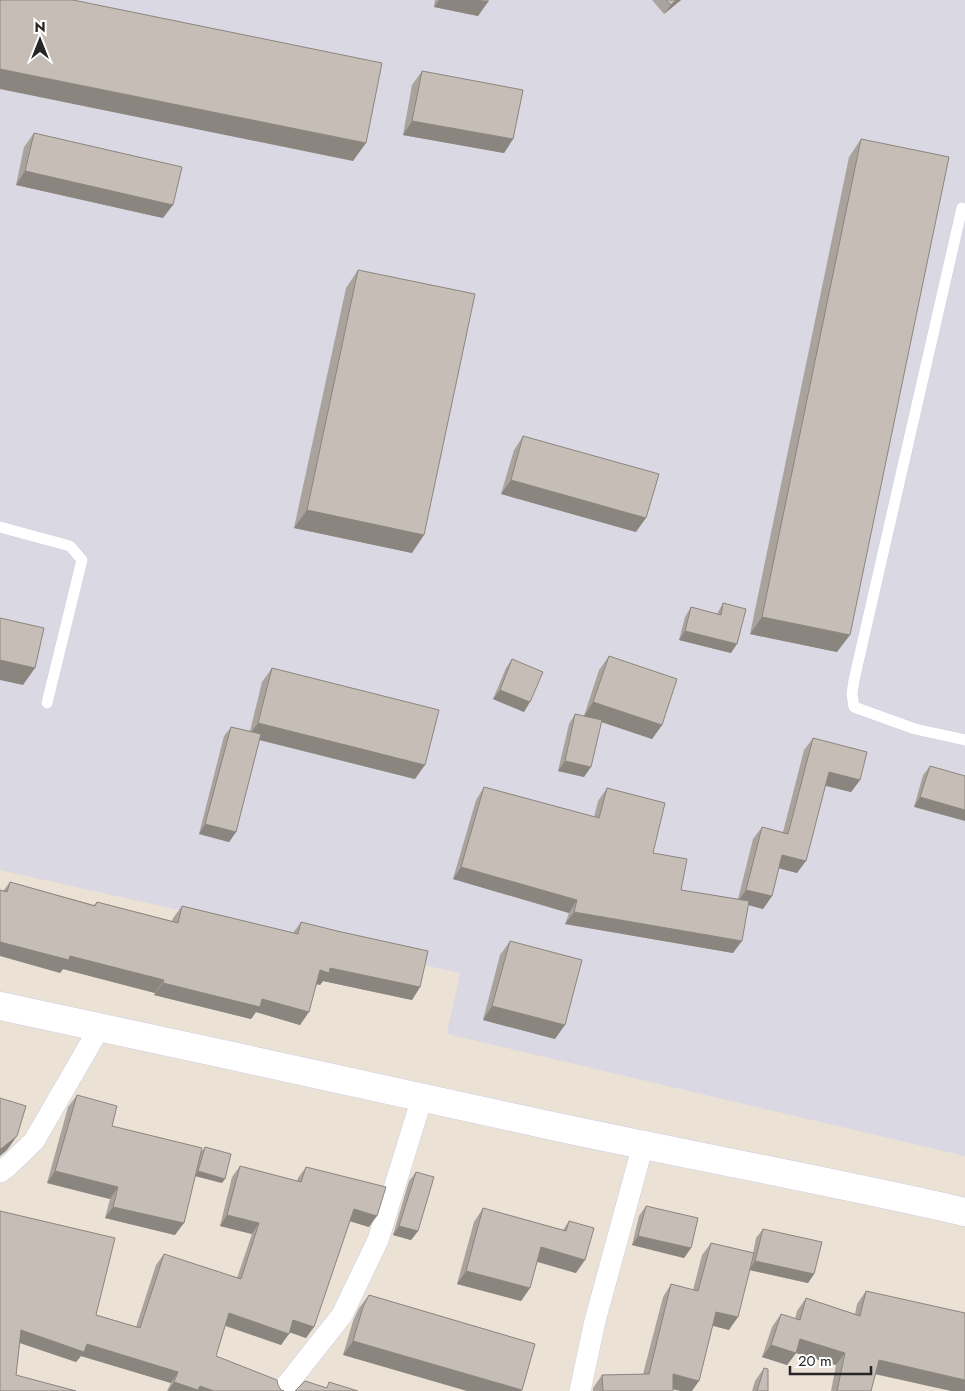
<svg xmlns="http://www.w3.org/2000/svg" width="965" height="1391" font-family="Jost,sans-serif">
<rect width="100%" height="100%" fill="#ebe1d5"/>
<path fill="#dad8e2" d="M0,0H965V1156L447,1034L460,973L0,870Z"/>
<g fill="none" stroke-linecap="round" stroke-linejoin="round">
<defs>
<g id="service">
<path d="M962,208L854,680L852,694L854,707L915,729L965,740"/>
<path d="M0,527L70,546L82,560L47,703"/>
</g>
<g id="minor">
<path d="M0,1172L8,1166L34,1141L100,1027"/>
<path d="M282,1391L342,1315L378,1240L422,1098"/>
<path d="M580,1391L595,1321L643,1145"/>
</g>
<path id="secondary" d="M0,1006C186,1045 371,1087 557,1127C693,1156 830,1181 965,1212"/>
</defs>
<use href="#service" stroke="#cbd0e2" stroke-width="12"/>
<use href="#minor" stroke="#cbd0e2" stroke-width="22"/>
<use href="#secondary" stroke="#cbd0e2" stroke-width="29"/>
<use href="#service" stroke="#fff" stroke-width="11"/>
<use href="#minor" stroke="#fff" stroke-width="21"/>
<use href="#secondary" stroke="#fff" stroke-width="28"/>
</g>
<g fill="#aaa39d">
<path d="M435,0H488L478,16L434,7Z"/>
<path d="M652,0H681L664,14Z"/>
<path d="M422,71L513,139L504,153L403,135L412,85Z"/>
<path d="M34,133L163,218L16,185L24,147Z"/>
<path d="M861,139L837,652L750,634L849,157Z"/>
<path d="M358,270L412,553L294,528L346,288Z"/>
<path d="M523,436L636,532L501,494L514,450Z"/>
<path d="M723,603L731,653L679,640L685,617L691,607L717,614Z"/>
<path d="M609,656L662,725L652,739L601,722L584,777L558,771L569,724L575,714L584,716L599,670Z"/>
<path d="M512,659L524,712L493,699L506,668Z"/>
<path d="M272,668L415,779L259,740L236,832L229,842L199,834L224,736L231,727L250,731L262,682Z"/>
<path d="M813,738L860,780L851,792L825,786L797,873L779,868L772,896L763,909L748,905L733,953L565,924L569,913L453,879L476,800L484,787L594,817L598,801L607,788L653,853L681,890L738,899L753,839L762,827L783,832L804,750Z"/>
<path d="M930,766L965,776L914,807L923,775Z"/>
<path d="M10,882L94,905L97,902L172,921L173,918L182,906L293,933L301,922L420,987L412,1000L323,981L320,985L317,984L300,1025L256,1012L251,1019L154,995L155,993L63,969L60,973L3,891Z"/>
<path d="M510,941L555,1039L483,1020L500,955Z"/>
<path d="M77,1095L112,1126L175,1235L105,1218L110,1199L47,1183L68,1107Z"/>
<path d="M205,1147L222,1183L195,1176L201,1152Z"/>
<path d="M240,1166L297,1181L298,1178L306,1167L369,1227L350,1221L306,1338L289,1332L281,1345L225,1326L216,1356L278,1385L281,1390L284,1391H167L171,1383L81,1356L76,1362L20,1343L16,1375L0,1391V1211L96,1315L136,1327L156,1265L164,1254L237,1278L252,1234L220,1226L232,1177Z"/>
<path d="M416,1172L418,1231L411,1240L393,1235L409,1181Z"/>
<path d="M646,1206L691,1248L684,1258L632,1245L639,1216Z"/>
<path d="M483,1208L563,1230L569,1221L576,1273L537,1262L530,1288L521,1301L457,1284L474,1222Z"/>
<path d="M763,1229L814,1274L808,1283L750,1270L729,1330L713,1326L673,1389V1391H593V1388L602,1375L643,1374L663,1297L671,1284L693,1290L702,1255L711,1243L753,1253L756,1238Z"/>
<path d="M866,1291L875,1374L871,1391H831L836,1365L796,1353L787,1365L762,1357L772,1327L781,1314L795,1319L797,1311L806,1298L855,1314L857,1304Z"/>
<path d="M369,1295L535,1344L343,1355L353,1321L359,1308Z"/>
<path d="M764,1368L768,1391H752L755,1381Z"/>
</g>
<g fill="#8b857f">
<path d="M439,0H476L488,2L478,16L434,7Z"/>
<path d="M676,0H681L664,14L671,5Z"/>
<path d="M0,69L366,143L353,161L0,89Z"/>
<path d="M412,121L513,139L504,153L403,135Z"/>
<path d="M25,171L173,205L163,218L16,185Z"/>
<path d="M511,480L646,518L636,532L501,494Z"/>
<path d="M307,510L424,535L412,553L294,528Z"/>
<path d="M762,617L850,635L837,652L750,634Z"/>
<path d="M685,631L737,644L731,653L679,640Z"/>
<path d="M0,660L35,668L23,685L0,680Z"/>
<path d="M500,690L530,702L524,712L493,699Z"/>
<path d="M593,702L662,725L652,739L584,716Z"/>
<path d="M258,723L425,765L415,779L248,737Z"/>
<path d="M565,761L591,767L584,777L558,771Z"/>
<path d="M829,772L860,780L851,792L820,784Z"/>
<path d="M920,797L965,810V821L914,807Z"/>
<path d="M205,824L236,832L229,842L199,834Z"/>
<path d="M782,855L806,861L797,873L774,867Z"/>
<path d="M461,867L577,900L569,913L453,879Z"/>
<path d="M746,890L772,896L763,909L737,902Z"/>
<path d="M574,912L742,941L733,953L565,924Z"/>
<path d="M0,942L70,956L164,980L155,993L63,969L60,973L0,956Z"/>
<path d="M330,968L420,987L412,1000L323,981L320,985L312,983L320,970Z"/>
<path d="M163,983L262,999L309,1012L300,1025L256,1012L251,1019L154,995Z"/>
<path d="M492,1006L565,1025L555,1039L483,1020Z"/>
<path d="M17,1136L7,1150L0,1156V1148Z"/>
<path d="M55,1171L118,1187L110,1199L47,1183Z"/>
<path d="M198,1171L225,1179L222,1183L195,1176Z"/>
<path d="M113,1207L184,1223L175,1235L105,1218Z"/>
<path d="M354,1209L377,1216L369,1227L346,1220Z"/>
<path d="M227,1215L259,1223L252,1234L220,1226Z"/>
<path d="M399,1226L418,1231L411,1240L393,1235Z"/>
<path d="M638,1236L691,1248L684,1258L632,1245Z"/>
<path d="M541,1247L585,1260L576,1273L532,1260Z"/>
<path d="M755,1261L814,1274L808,1283L749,1270Z"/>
<path d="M466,1271L530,1288L521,1301L457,1284Z"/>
<path d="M716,1312L738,1317L729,1330L707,1324Z"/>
<path d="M229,1313L289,1334L281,1345L221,1324Z"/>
<path d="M293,1320L314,1327L306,1338L286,1331Z"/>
<path d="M21,1330L87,1344L178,1372L171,1383L81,1356L76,1362L14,1341Z"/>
<path d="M800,1339L845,1353L836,1365L796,1353L787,1365L762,1357L771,1345Z"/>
<path d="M353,1341L522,1390L521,1391H467L343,1355Z"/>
<path d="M879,1360L965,1380V1391H951L870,1373Z"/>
<path d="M673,1374L699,1381L692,1391H680L664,1387Z"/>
<path d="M174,1382L200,1386L214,1391H168Z"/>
</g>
<g fill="#c6beb6" stroke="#8b857f">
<path d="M0,0H73L382,63L366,143L0,69Z"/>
<path d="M476,0H488V2Z"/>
<path d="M666,0H676L671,5Z"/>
<path d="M422,71L523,90L513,139L412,121Z"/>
<path d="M34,133L182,167L173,205L25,171Z"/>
<path d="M861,139L949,157L850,635L762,617Z"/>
<path d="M358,270L475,294L424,535L307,510Z"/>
<path d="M523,436L659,474L646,518L511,480Z"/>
<path d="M723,603L746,609L737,644L685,631L691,607L721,615Z"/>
<path d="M0,618L44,628L35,668L0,660Z"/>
<path d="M609,656L677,679L662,725L593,702Z"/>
<path d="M512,659L543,672L530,702L500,690Z"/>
<path d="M272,668L439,710L425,765L258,723Z"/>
<path d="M575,714L602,720L591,767L565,761Z"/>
<path d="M231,727L261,734L236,832L205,824Z"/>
<path d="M813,738L867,752L860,780L829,772L806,861L782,855L772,896L746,890L762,827L788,834Z"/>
<path d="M930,766L965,776V810L920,797Z"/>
<path d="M484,787L599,818L607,788L665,803L653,853L687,859L681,890L749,901L742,941L574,912L577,900L461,867Z"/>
<path d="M10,882L95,906L97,902L178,923L182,906L298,934L301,922L337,931L428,951L420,987L330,968L329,973L320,970L309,1012L262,999L260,1007L163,983L164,980L70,956L69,960L0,942V890L7,892Z"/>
<path d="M510,941L582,960L565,1025L492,1006Z"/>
<path d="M77,1095L117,1106L112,1126L202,1148L184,1223L113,1207L118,1187L55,1171Z"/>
<path d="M0,1098L26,1106L17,1136L1,1149L0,1148Z"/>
<path d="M205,1147L231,1154L225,1179L198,1171Z"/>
<path d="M240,1166L301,1182L306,1167L386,1187L377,1216L354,1209L314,1327L293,1320L289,1334L229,1313L216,1356L277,1380L278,1385L281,1390L284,1391H214L200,1386L198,1390L174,1382L178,1372L87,1344L84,1352L21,1330L16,1375L76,1391H0V1211L115,1238L96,1315L140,1328L164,1254L241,1279L259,1223L227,1215Z"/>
<path d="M416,1172L434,1177L418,1231L399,1226Z"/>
<path d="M646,1206L698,1218L691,1248L638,1236Z"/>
<path d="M483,1208L566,1231L569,1221L594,1228L585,1260L541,1247L530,1288L466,1271Z"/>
<path d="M763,1229L822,1242L814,1274L755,1261Z"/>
<path d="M711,1243L754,1253L738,1317L716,1312L699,1381L673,1374V1391H603L602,1375L649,1374L671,1284L698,1291Z"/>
<path d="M866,1291L965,1313V1380L879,1360L871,1391H837L845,1353L800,1339L796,1353L771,1345L781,1314L800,1320L806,1298L860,1316Z"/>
<path d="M369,1295L535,1344L522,1390L353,1341L363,1307Z"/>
<path d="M764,1368L768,1369V1391H757Z"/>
<path d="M305,1381L327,1388L329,1382L358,1391H295Z"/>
</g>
<g transform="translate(40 40)" stroke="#ffffff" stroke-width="4" paint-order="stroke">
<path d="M0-4L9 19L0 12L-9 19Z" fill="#262626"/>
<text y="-8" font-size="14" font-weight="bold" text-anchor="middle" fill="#262626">N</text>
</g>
<path d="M790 1366v8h81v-8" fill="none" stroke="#262626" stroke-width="2.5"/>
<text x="798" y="1366" font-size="15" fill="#262626" stroke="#ffffff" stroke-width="4" paint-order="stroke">20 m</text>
</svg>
